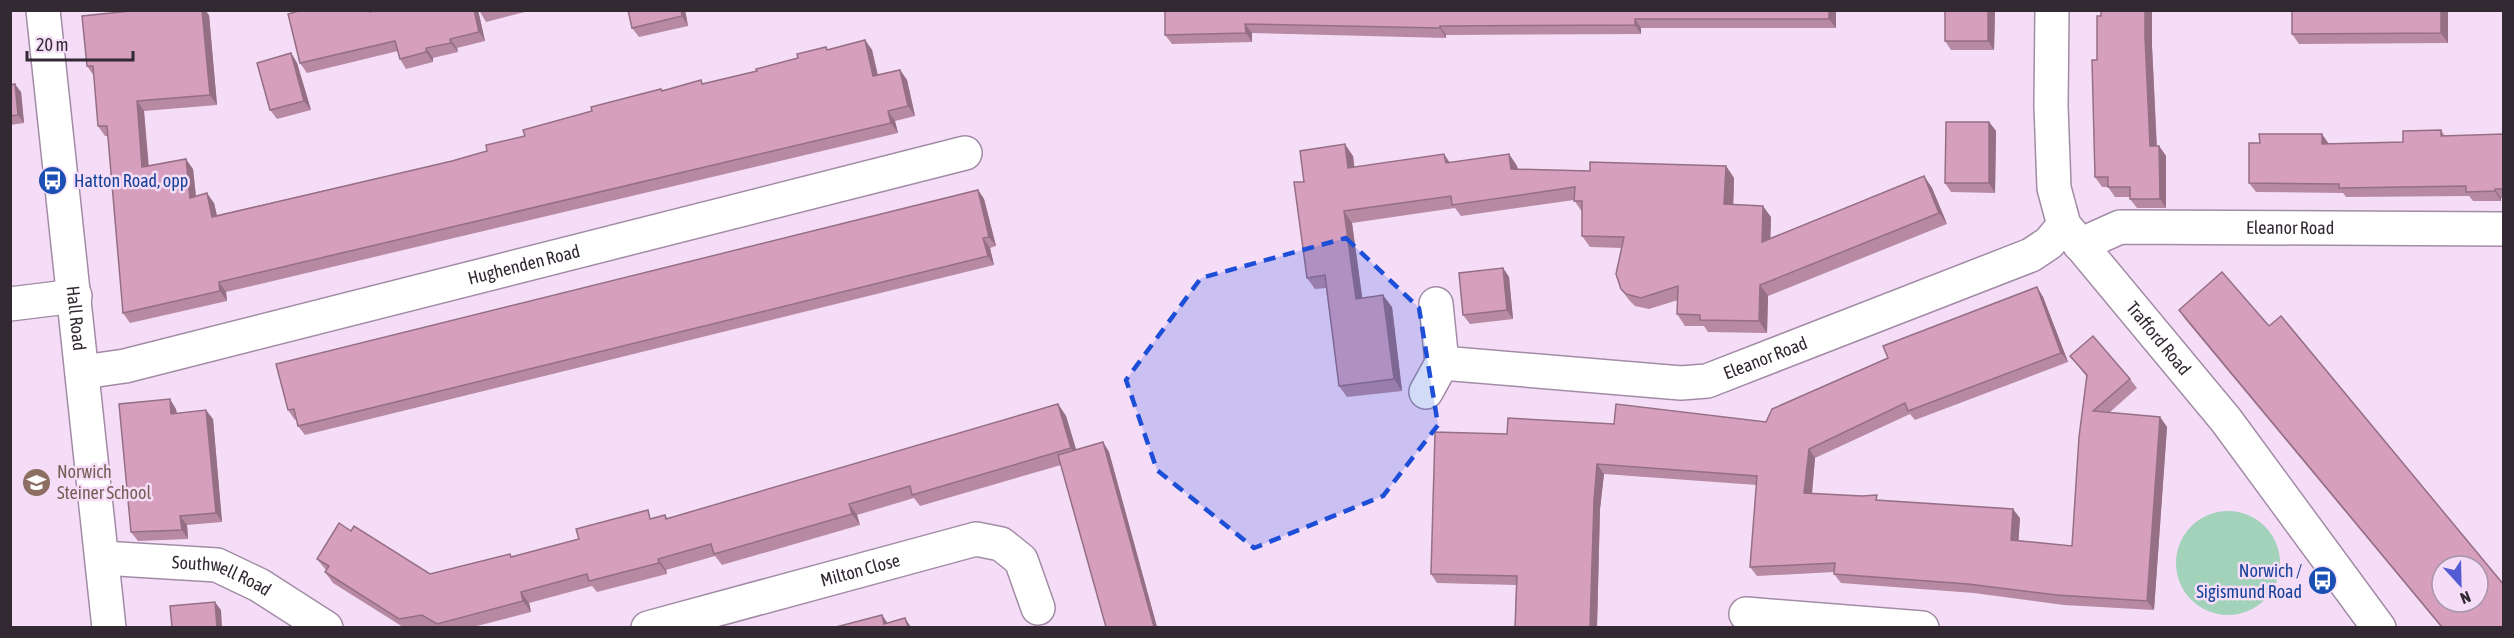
<svg xmlns="http://www.w3.org/2000/svg" width="2514" height="638" font-family="'Asap Condensed',sans-serif">
<rect width="100%" height="100%" fill="#f5ddf8"/>
<circle fill="#a3d2ba" cx="2228" cy="563" r="52"/>
<g fill="none" stroke-linecap="round" stroke-linejoin="round">
<defs>
<g id="minor">
<path id="s1" d="M2052,10L2051,106L2054,188L2064,225L2226,420L2379,628"/>
<path id="s2" d="M2080,245L2120,227L2504,229"/>
<path d="M10,304L75,296"/>
<path id="s3" d="M1436,304L1442,363L1681,383L1707,381L2031,255L2049,243L2064,225"/>
<path id="s4" d="M83,372L125,366L965,153"/>
<path d="M1426,392L1442,363"/>
<path id="s5" d="M102,558L217,565L259,585L326,628"/>
<path d="M1746,614L1922,628"/>
<path id="s6" d="M648,628L976,539L1001,544L1021,560L1038,608"/>
</g>
<g id="tertiary">
<path id="s7" d="M43,10L109,628"/>
</g>
</defs>
<use href="#minor" stroke="#a28ca5" stroke-width="36"/>
<use href="#tertiary" stroke="#a28ca5" stroke-width="36"/>
<use href="#minor" stroke="#fff" stroke-width="33"/>
<use href="#tertiary" stroke="#fff" stroke-width="33"/>
</g>
<g fill="#b789a3">
<path d="M375,10H478L485,41L457,48L458,52L433,58V62L406,69L400,59L398,51L307,73L300,63Z"/>
<path d="M479,10H524L525,12L486,22Z"/>
<path d="M628,10H685L688,26L639,37L632,28Z"/>
<path d="M1165,10H1836V28H1641V34L1446,35V38L1252,33V42L1172,44L1165,35Z"/>
<path d="M1945,10H1995L1994,50H1951L1945,41Z"/>
<path d="M2448,10V43L2299,44L2292,34Z"/>
<path d="M209,15L217,105L144,111L149,166L193,169L196,196L214,203L217,215L452,161L487,151L592,111L662,90L704,84L757,71L865,40L872,50L878,75L900,70L907,80L915,116L895,121L898,133L226,292L227,301L130,323L123,313L108,136H105L98,126L94,76L87,66Z"/>
<path d="M2152,46L2157,146H2159L2166,156V208H2137L2130,199V197H2115L2108,187H2102L2095,177L2097,60Z"/>
<path d="M291,53L297,63L311,110L277,119L270,110Z"/>
<path d="M10,85L21,92L24,123L10,125Z"/>
<path d="M1989,122L1996,131L1995,193L1951,192L1945,183Z"/>
<path d="M2441,130L2445,136L2504,134V198H2501V201H2473L2469,196L2346,197L2343,193L2256,192L2249,183L2260,143L2329,144L2403,142Z"/>
<path d="M1509,154L1517,166L1518,169L1590,171L1726,166L1734,178L1733,205L1771,217L1770,238L1924,176L1932,188L1947,224L1768,296L1767,333L1708,332L1704,326H1685L1677,314L1678,300L1649,309L1635,306L1629,300L1621,289L1622,248L1590,247L1582,236V212L1574,200L1461,216L1455,208L1352,223L1362,298L1392,307L1402,391L1347,397L1339,386L1326,288L1315,289L1307,278L1304,182L1353,156L1354,167L1450,163Z"/>
<path d="M978,190L984,199L996,246L990,248L994,265L305,435L298,426L297,419L295,420L288,410Z"/>
<path d="M1503,268L1509,277L1513,319L1470,324L1463,315Z"/>
<path d="M2037,287L2043,297L2068,362L1915,420L1910,414L1815,458L1812,494L1881,501L2020,518L2018,541L2072,546L2087,377L2070,356L2130,379L2137,388L2109,413L2160,417L2167,427L2154,610L2064,605L1974,593L1841,583L1834,574L1835,572L1757,576L1750,567L1757,485L1604,474L1600,509L1597,627H1515L1516,585L1437,583L1431,574L1507,434L1614,424L1766,422L1888,358Z"/>
<path d="M2179,310L2269,326L2504,585V627H2441L2185,319Z"/>
<path d="M1058,404L1066,416L1076,450L1103,442L1109,452L1157,627H1106L1061,465L920,506L914,498L857,515L860,525L722,565L715,556L666,570L667,574L597,592L592,586L529,603L531,612L473,627H433L430,626L421,627H403L333,583L325,572L326,570L317,559L351,531L430,574L512,557L665,515L668,519Z"/>
<path d="M176,409L177,413L213,419L222,522L187,525L188,539L138,541L131,532Z"/>
</g>
<g fill="#956f84">
<path d="M202,10H205L209,15L217,105L210,95Z"/>
<path d="M474,10H478L485,41L479,32Z"/>
<path d="M681,10H685L688,26L682,16Z"/>
<path d="M1829,10H1836V28L1829,19Z"/>
<path d="M1988,10H1995L1994,50L1988,41Z"/>
<path d="M2145,10H2152V46L2157,156L2150,146L2145,37Z"/>
<path d="M2441,10H2448V43L2441,33Z"/>
<path d="M1635,19L1641,28V34L1635,25Z"/>
<path d="M1245,24L1252,33V42L1246,33Z"/>
<path d="M1440,26L1446,35V38L1440,28Z"/>
<path d="M450,39L457,48L458,52L451,43Z"/>
<path d="M865,40L872,50L880,86L873,76Z"/>
<path d="M426,48L433,58V62L426,52Z"/>
<path d="M291,53L297,63L311,110L304,101Z"/>
<path d="M900,70L907,80L915,116L908,106Z"/>
<path d="M15,84L21,92L24,123L18,115Z"/>
<path d="M137,101L144,111L149,177L142,167Z"/>
<path d="M888,111L895,121L898,133L891,123Z"/>
<path d="M1989,122L1996,131L1995,193L1989,183Z"/>
<path d="M2322,134L2329,144H2322Z"/>
<path d="M1345,144L1353,156L1356,179L1348,168Z"/>
<path d="M2159,146L2166,156V208L2160,199Z"/>
<path d="M1444,154L1452,166L1446,163Z"/>
<path d="M1509,154L1517,166L1519,180L1511,169Z"/>
<path d="M186,159L193,169L197,208L190,198Z"/>
<path d="M1726,166L1734,178L1733,216L1724,204Z"/>
<path d="M1924,176L1932,188L1947,224L1939,213Z"/>
<path d="M2495,189L2501,198V201L2495,191Z"/>
<path d="M978,190L984,199L996,246L989,237Z"/>
<path d="M207,193L214,203L219,226L212,217Z"/>
<path d="M1763,206L1771,217L1770,254L1762,242Z"/>
<path d="M1344,211L1352,223L1364,310L1356,299Z"/>
<path d="M983,238L990,248L994,265L988,256Z"/>
<path d="M1503,268L1509,277L1513,319L1507,310Z"/>
<path d="M219,282L226,292L227,301L220,291Z"/>
<path d="M1760,285L1768,296L1767,333L1759,321Z"/>
<path d="M2037,287L2043,297L2068,362L2061,353Z"/>
<path d="M1383,295L1392,307L1402,391L1394,379Z"/>
<path d="M170,399L176,409L177,423L171,414Z"/>
<path d="M1058,404L1066,416L1079,459L1071,448Z"/>
<path d="M206,410L213,419L222,522L216,513Z"/>
<path d="M2160,417L2167,427L2154,610L2147,601Z"/>
<path d="M1103,442L1109,452L1157,627H1154Z"/>
<path d="M1809,449L1815,458L1811,503L1804,493Z"/>
<path d="M1597,464L1604,474L1600,509L1597,627H1590L1594,500Z"/>
<path d="M849,504L857,515L860,525L852,514Z"/>
<path d="M2013,509L2020,518L2018,549L2011,540Z"/>
<path d="M180,516L187,525L188,539L182,530Z"/>
<path d="M658,559L666,570L667,574L659,563Z"/>
<path d="M521,592L529,603L531,612L523,601Z"/>
<path d="M215,602L221,610L222,627H217Z"/>
<path d="M882,615L889,625L884,624Z"/>
<path d="M905,618L911,627H908Z"/>
</g>
<g fill="#d59fbd" stroke="#956f84" stroke-width="1.5" fill-rule="evenodd">
<path d="M140,10H202L210,95L137,101L142,167L186,159L190,198L207,193L212,217L452,161L487,151L486,145L525,136L523,130L592,111L591,107L661,89L662,91L701,80L702,84L757,71L756,69L798,58L797,54L826,47L827,50L865,40L873,76L900,70L908,106L888,111L891,123L219,282L220,291L123,313L107,126H98L93,66H87L82,16Z"/>
<path d="M302,10H370V12L375,10H474L479,32L450,39L451,43L426,48V52L400,59L395,41L300,63L288,14Z"/>
<path d="M628,10H681L682,16L632,28Z"/>
<path d="M1165,10H1829V19H1635V25L1440,26V28L1245,24L1246,33L1165,35Z"/>
<rect x="1945" y="10" width="43" height="31"/>
<path d="M2101,10H2145V37L2150,146H2159L2160,199H2130V187H2108V177H2095L2092,60H2097V16H2101Z"/>
<path d="M2292,10H2441V33L2292,34Z"/>
<path d="M291,53L304,101L270,110L257,63Z"/>
<path d="M15,84L18,115L10,116V85Z"/>
<path d="M1946,122H1989V183H1945Z"/>
<path d="M2441,130V136L2504,134V189H2495V191L2466,192V186L2339,188V184L2249,183V143H2260L2259,134H2322V144L2403,142V131Z"/>
<path d="M1345,144L1348,168L1444,154L1446,163L1509,154L1511,169L1590,171V162L1726,166L1724,204L1763,206L1762,242L1924,176L1939,213L1760,285L1759,321L1700,320V315L1677,314L1678,286L1641,298L1626,294L1621,289L1616,274L1624,237L1582,236V201H1574L1575,187L1452,205L1451,196L1344,211L1356,299L1383,295L1394,379L1339,386L1325,275L1307,278L1294,182H1304L1300,151Z"/>
<path d="M978,190L989,237L983,238L988,256L298,426L294,409L288,410L276,364Z"/>
<path d="M1503,268L1507,310L1463,315L1459,273Z"/>
<path d="M2222,272L2269,326L2281,316L2504,585V627H2442L2179,310ZM2442,566H2478V602H2442Z"/>
<path d="M2037,287L2061,353L1908,411L1905,403L1809,449L1804,493L1862,496L1877,495L1876,500L2013,509L2011,540L2072,546L2079,437L2087,375L2070,356L2093,336L2130,379L2093,411L2160,417L2147,601L2057,595L1968,584L1834,574L1835,563L1750,567L1757,476L1597,464L1594,500L1590,627H1515L1517,576L1431,574L1435,432L1507,434L1508,418L1614,424L1616,404L1766,422L1772,409L1888,358L1883,346Z"/>
<path d="M170,399L171,414L206,410L216,513L180,516L182,530L131,532L119,404Z"/>
<path d="M1058,404L1071,448L912,495L910,486L849,504L852,514L714,554L711,544L658,559L659,563L589,581L587,574L521,592L523,601L437,624L422,615L399,619L325,572L329,566L317,559L339,523L351,531L354,526L430,574L510,554L511,557L579,539L576,529L648,510L650,519L665,515L666,519Z"/>
<path d="M1103,442L1154,627H1106L1058,455Z"/>
<path d="M215,602L217,627H172L170,606Z"/>
<path d="M882,615L884,624L905,618L908,627H836Z"/>
</g>
<path fill="#1d4ed8" fill-opacity="0.2" stroke="#1d4ed8" stroke-width="4.5" stroke-dasharray="12 8" stroke-linejoin="round" d="M1346,238L1419,308L1438,425L1383,496L1254,548L1157,470L1126,380L1201,278Z"/>
<defs>
<symbol id="bus-disc" viewBox="-11 -11 22 22"><circle r="9.5" fill="#1a4fb4" stroke="#f5ddf8"/><path d="M-5-6H5V4H4V6H2V4H-2V6H-4V4H-5ZM-3.5-4V0h7V-4ZM-3.5 1.2v1.5H-2V1.2ZM2 1.2v1.5H3.5V1.2Z" fill="#fff"/></symbol>
<symbol id="school-disc" viewBox="-11 -11 22 22"><circle r="9.5" fill="#8d6e63" stroke="#f5ddf8"/><path d="M0-5L7-2L0 1L-7-2ZM-4 1L0 2.5L4 1V4Q0 6-4 4Z" fill="#fff"/></symbol>
</defs>
<g fill-rule="evenodd">
<use href="#bus-disc" x="36" y="164" width="33" height="33"/>
<use href="#school-disc" x="20" y="466" width="33" height="33"/>
<use href="#bus-disc" x="2306" y="564" width="33" height="33"/>
</g>
<g text-anchor="middle" stroke-width="5" stroke-linejoin="round" paint-order="stroke">
<g font-size="18" fill="#164399" stroke="#f5ddf8" text-anchor="start">
<text x="74" y="187">Hatton Road, opp</text>
<text x="2302" y="577" text-anchor="end">Norwich /<tspan x="2302" dy="21">Sigismund Road</tspan></text>
</g>
<g font-size="18" fill="#322933" stroke="#f5ddf8">
<text dy="6" stroke="none"><textPath href="#s2" startOffset="214">Eleanor Road</textPath></text>
<text dy="6" stroke="none"><textPath href="#s4" startOffset="454">Hughenden Road</textPath></text>
<text dy="6" stroke="none"><textPath href="#s7" startOffset="310">Hall Road</textPath></text>
<text dy="6" stroke="none"><textPath href="#s1" startOffset="364">Trafford Road</textPath></text>
<text dy="6" stroke="none"><textPath href="#s3" startOffset="388">Eleanor Road</textPath></text>
<text dy="6" stroke="none"><textPath href="#s6" startOffset="220">Milton Close</textPath></text>
<text dy="6" stroke="none"><textPath href="#s5" startOffset="122">Southwell Road</textPath></text>
</g>
<g font-size="18" fill="#785e54" stroke="#f5ddf8" text-anchor="start">
<text x="57" y="478">Norwich<tspan x="57" dy="21">Steiner School</tspan></text>
</g>
</g>
<rect width="2514" height="638" fill="none" stroke="#322933" stroke-width="24"/>
<g transform="translate(2460 584) rotate(158)"><circle r="28" fill="#f5ddf8" stroke="#a795a9" stroke-width="1.5"/>
<path d="M0-4.5L10 22L0 15L-10 22Z" fill="#545cd3"/>
<text y="-9" font-size="16" font-weight="bold" text-anchor="middle" fill="#322933">N</text>
</g>
<path d="M27 51v9h106v-9" fill="none" stroke="#322933" stroke-width="3"/>
<text x="36" y="51" font-size="18" fill="#322933" stroke="#f5ddf8" stroke-width="4.5" paint-order="stroke">20 m</text>
</svg>
